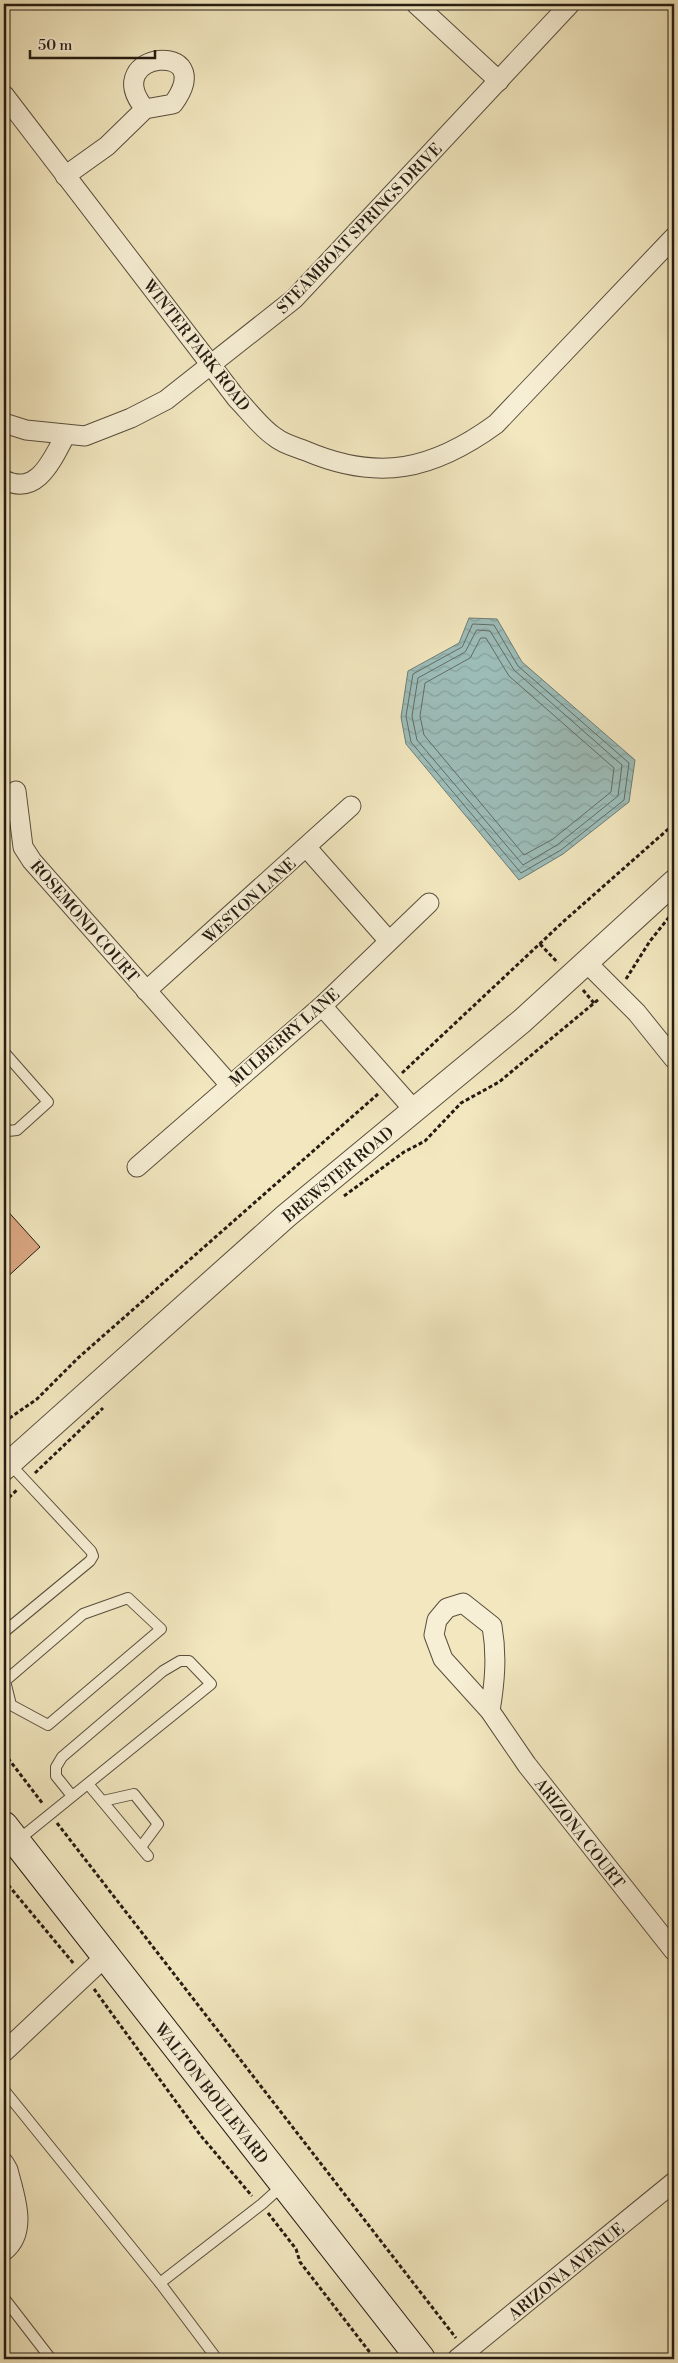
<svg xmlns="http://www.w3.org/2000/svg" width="678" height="2363" font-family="'Libre Bodoni',serif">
<defs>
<pattern id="water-waves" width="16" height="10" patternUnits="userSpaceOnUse" patternTransform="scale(1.25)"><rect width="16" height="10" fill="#9dbeba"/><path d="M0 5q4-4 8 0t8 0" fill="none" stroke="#87a39f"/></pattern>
</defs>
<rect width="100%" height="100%" fill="#f2e7bf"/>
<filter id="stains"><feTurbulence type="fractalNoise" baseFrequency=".004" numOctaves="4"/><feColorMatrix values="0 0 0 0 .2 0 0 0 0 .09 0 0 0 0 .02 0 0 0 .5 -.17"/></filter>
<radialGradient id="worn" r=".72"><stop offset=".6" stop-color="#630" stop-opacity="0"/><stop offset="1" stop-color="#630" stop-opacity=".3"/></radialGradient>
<path fill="url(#water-waves)" stroke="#6d7d77" d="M469,618L497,619L522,662L635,760L629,802L563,854L519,880L406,744L401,717L408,671L459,643Z"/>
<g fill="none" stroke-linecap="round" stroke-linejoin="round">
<g stroke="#616d66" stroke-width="1">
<path d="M473,624L494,625L518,666L629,763L624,800L561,850L521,873L411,742L406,716L413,674L462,647Z"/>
<path d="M477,630L490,631L514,670L622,765L618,796L557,845L523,865L417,740L412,716L418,678L465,652Z"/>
<path d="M481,638H486L509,676L614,768L611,792L553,839L524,855L424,735L420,716L425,683L470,658Z"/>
</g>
</g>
<path fill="#daa782" stroke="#251c12" d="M4,1207L40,1247L4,1280Z"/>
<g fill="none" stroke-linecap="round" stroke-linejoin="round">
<defs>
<g id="service">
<path d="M4,1052L48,1102L17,1130L8,1131L4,1126"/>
<path d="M128,1598L161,1629L48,1725L11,1705L5,1681L83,1614Z"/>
<path d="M4,1632L90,1561L93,1556L91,1551L9,1463"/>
<path d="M88,1784L148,1856"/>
<path d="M103,1801L134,1794L158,1824L141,1847"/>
<path d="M17,1841L211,1684L189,1661H180L163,1671L62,1757L56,1767V1776L72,1796"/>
<path d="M4,2090L160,2283L217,2359"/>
<path d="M160,2283L262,2204L283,2185"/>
<path d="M4,2298L51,2359"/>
</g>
<g id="minor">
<path d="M416,4L499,81"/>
<path d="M4,95L237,399C249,411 261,428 275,437C283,444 296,447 306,451C379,482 433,470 496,424L674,237"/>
<path d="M65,176L107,146L145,109L173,104C221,39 97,51 145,109"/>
<path d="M4,423L26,430L85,436L131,418L166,400L294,299L570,4"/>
<path d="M4,480C37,496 51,462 65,436"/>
<path d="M16,791L23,847L32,861L230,1085"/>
<path d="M307,848L389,941"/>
<path d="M586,962L637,1013L674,1059"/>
<path d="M146,991L351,806"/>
<path d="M322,1006L415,1111"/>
<path d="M137,1167L322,1006L429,903"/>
<path d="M490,1711C495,1681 497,1655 492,1626L463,1603L447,1608L437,1620L434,1635L443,1659L490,1711L527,1765L674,1951"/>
<path d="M4,2052L106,1956"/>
<path d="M4,2163L8,2170C14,2195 29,2231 4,2251"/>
<path d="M457,2359L674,2182"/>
</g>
<path id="tertiary" d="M4,1468L286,1216L522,1021L674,882"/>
<path id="secondary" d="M4,1826L421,2359"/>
</defs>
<use href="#service" stroke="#584f3d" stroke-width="12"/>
<use href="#minor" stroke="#584f3d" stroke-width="21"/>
<use href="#tertiary" stroke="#584f3d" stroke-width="26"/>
<use href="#secondary" stroke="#251c12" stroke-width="30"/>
<g stroke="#251c12" stroke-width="3" stroke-dasharray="4 2.5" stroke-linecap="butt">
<path d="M540,944L558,963"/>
<path d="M626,979L650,941L674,911"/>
<path d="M583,990L594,1003"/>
<path d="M402,1073L564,921L674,824"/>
<path d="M344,1196L404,1152L425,1141L461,1103L499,1082L599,999"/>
<path d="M4,1422L37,1399L78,1358L378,1094"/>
<path d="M35,1473L103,1408"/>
<path d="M4,1502L18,1489"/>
<path d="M4,1753L43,1804"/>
<path d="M57,1823L456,2338"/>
<path d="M4,1880L74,1964"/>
<path d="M94,1989L201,2136L252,2196"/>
<path d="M268,2213L296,2249L300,2262L375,2359"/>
</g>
<use href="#service" stroke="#f7efd5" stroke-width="10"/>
<use href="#minor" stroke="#f7efd5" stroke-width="19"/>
<use href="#tertiary" stroke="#f7efd5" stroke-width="24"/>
<use href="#secondary" stroke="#f7efd5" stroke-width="28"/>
</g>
<g text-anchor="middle" stroke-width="4" stroke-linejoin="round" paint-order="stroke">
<g font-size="16" fill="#251c12" stroke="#f7efd5">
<text transform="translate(359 228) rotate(-46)" y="6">STEAMBOAT SPRINGS DRIVE</text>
<text transform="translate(197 345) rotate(52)" y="6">WINTER PARK ROAD</text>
<text transform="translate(249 900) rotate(-42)" y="6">WESTON LANE</text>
<text transform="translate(85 921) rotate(49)" y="6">ROSEMOND COURT</text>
<text transform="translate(284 1037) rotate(-41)" y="6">MULBERRY LANE</text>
<text transform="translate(338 1174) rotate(-40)" y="6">BREWSTER ROAD</text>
<text transform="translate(580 1833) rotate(52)" y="6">ARIZONA COURT</text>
<text transform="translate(212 2093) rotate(52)" y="6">WALTON BOULEVARD</text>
<text transform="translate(566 2271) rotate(-39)" y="6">ARIZONA AVENUE</text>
</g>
</g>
<rect width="678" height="2363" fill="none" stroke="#f2e7bf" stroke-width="20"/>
<rect x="5" y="5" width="668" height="2353" fill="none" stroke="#251c12" stroke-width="2.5"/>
<rect x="10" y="10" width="658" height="2343" fill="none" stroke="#251c12"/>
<path d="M30 50v8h125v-8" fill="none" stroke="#251c12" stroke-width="2.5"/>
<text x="38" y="50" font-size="15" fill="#251c12" stroke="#f7efd5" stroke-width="4" paint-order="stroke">50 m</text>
<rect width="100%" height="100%" filter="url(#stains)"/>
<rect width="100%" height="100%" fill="url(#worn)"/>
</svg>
